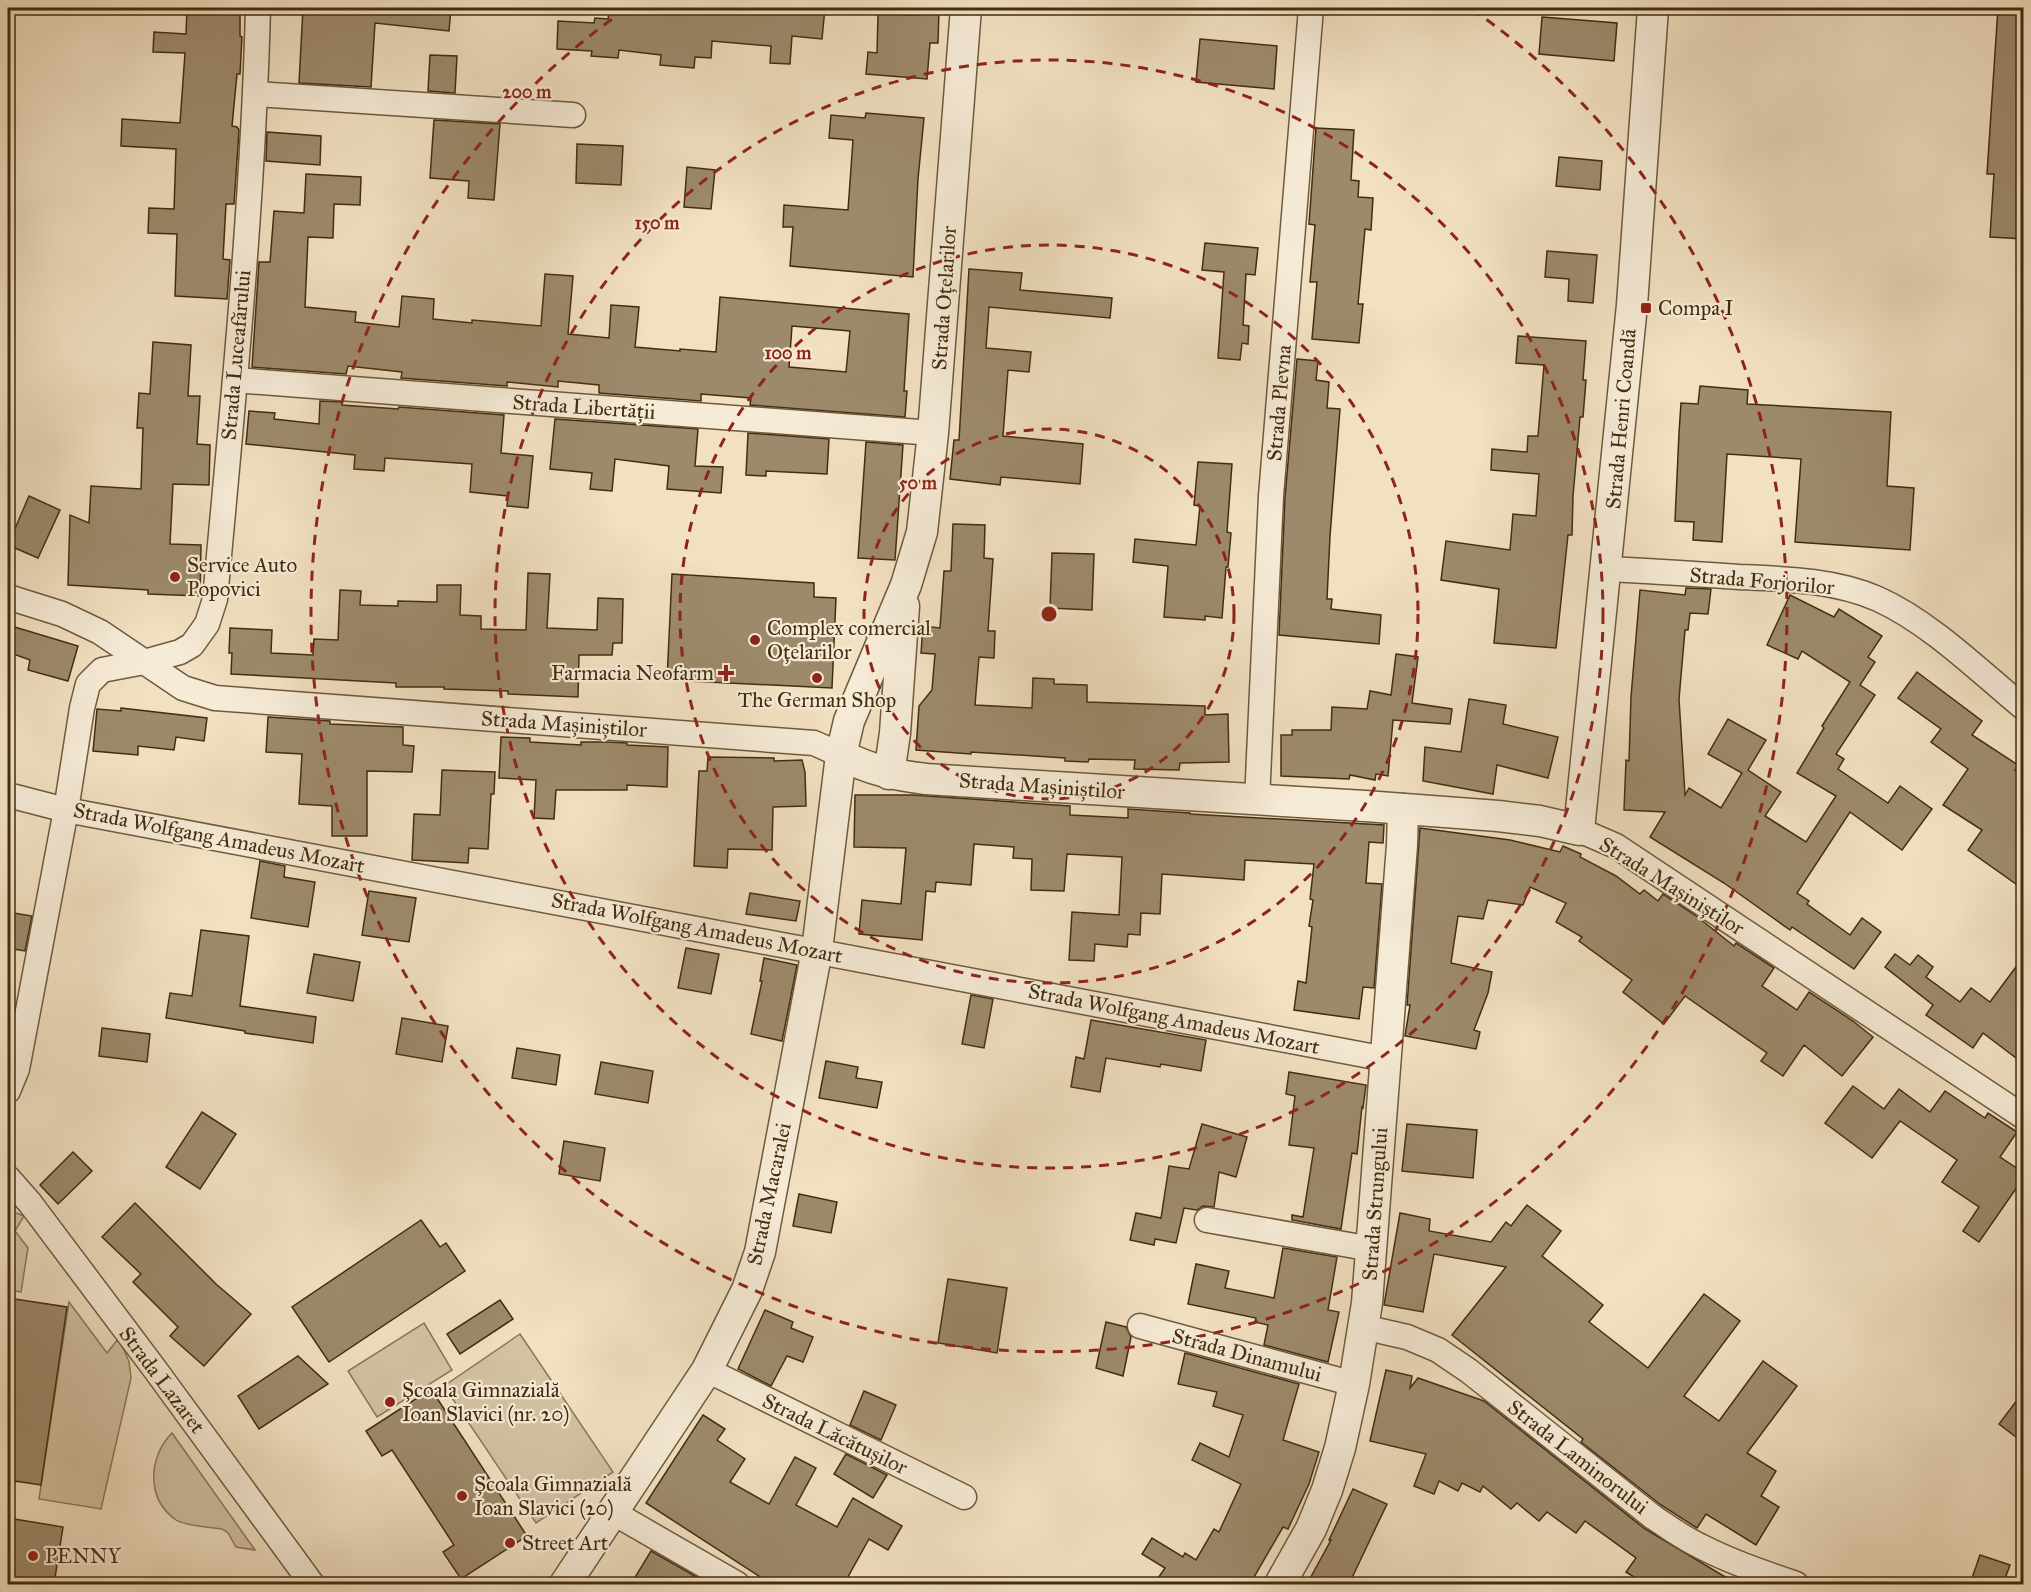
<svg xmlns="http://www.w3.org/2000/svg" width="2031" height="1592" font-family="'IM FELL Great Primer',serif">
<rect width="100%" height="100%" fill="#f1e0c1"/>
<filter id="stains"><feTurbulence type="fractalNoise" baseFrequency=".00333" numOctaves="4"/><feColorMatrix values="0 0 0 0 .2 0 0 0 0 .09 0 0 0 0 .02 0 0 0 .5 -.17"/></filter>
<radialGradient id="worn" r=".72"><stop offset=".6" stop-color="#630" stop-opacity="0"/><stop offset="1" stop-color="#630" stop-opacity=".3"/></radialGradient>
<g fill="#d3c2a3" stroke="#8b7859" stroke-width="1.5">
<path d="M8,1210L24,1216L15,1231L28,1248L21,1292L8,1290Z"/>
<path d="M69,1302L107,1353L119,1338L129,1362L131,1378L101,1509L39,1499Z"/>
<path d="M424,1323L452,1370L377,1417L348,1371Z"/>
<path d="M520,1334L613,1472L536,1523L444,1386Z"/>
<path d="M172,1433L255,1550L236,1547L228,1533L222,1529C211,1527 185,1526 176,1520C146,1499 148,1457 172,1433Z"/>
</g>
<g fill="#9d8a6c" stroke="#432d0f" stroke-width="1.5" fill-rule="evenodd">
<path d="M187,8H240V36L242,37L240,74H237L232,126L237,127L239,130L234,204H226L223,259L230,260L227,299L175,296L177,234L148,233L149,208L174,209L176,149L121,146L122,119L180,123L185,53L153,52L154,32L186,34Z"/>
<path d="M303,8H451L449,31L375,23L371,87L299,83Z"/>
<path d="M638,8L720,14V8H825L822,39L792,36L790,64L770,63L771,46L712,41L711,58L695,57L694,68L660,65L661,55L619,50L618,58L591,56L592,51L557,49L558,21L594,23L595,18L608,19L609,12L637,14Z"/>
<path d="M1998,8H2024V239L1990,237L1994,174H1987Z"/>
<path d="M918,9L939,10L938,43H930L927,79L866,74L868,52L877,53L878,14L918,15Z"/>
<path d="M1542,17L1617,23L1614,61L1539,54Z"/>
<path d="M1200,39L1277,46L1274,89L1196,82Z"/>
<path d="M430,55L457,56L455,93L428,91Z"/>
<path d="M866,113L924,118L918,179L913,277L790,266L793,227H783L784,205L848,210L853,140L829,138L831,115L865,118Z"/>
<path d="M434,120L500,124L494,200L468,198L469,181L430,178Z"/>
<path d="M1316,128L1354,130L1351,180L1359,181L1358,197L1373,198L1371,230L1365,229L1358,304H1363L1359,343L1312,339L1317,282H1310L1315,225L1309,224Z"/>
<path d="M267,132L321,136L320,165L266,161Z"/>
<path d="M577,144L623,146L621,185L576,183Z"/>
<path d="M1559,157L1602,161L1600,190L1556,186Z"/>
<path d="M687,167L715,170L711,209L684,207Z"/>
<path d="M306,174L361,177L360,205L334,204L333,238L308,237L305,307L356,312L355,322L399,327L402,296L434,299L433,319L472,323V320L541,326L545,274L573,276L568,334L609,338L611,305L639,307L635,347L680,351V349L716,352L720,297L909,314L904,391H907L905,417L750,405L751,398L701,394V401L599,393V385L558,381V387L507,382V386L401,378L402,372L348,366L346,374L252,367L259,262H270L274,211L304,213ZM792,326L850,331L846,372L789,367Z"/>
<path d="M1205,243L1258,248L1255,275L1246,274L1243,325L1249,326L1248,344L1242,343L1240,360L1218,358L1224,272L1202,270Z"/>
<path d="M1547,251L1597,255L1593,303L1568,301L1569,279L1545,277Z"/>
<path d="M969,269L1022,273L1020,290L1112,298L1110,318L989,307L986,348L1031,352L1029,372L1008,370L1003,436L1083,444L1080,484L1001,477L1000,485L950,479L954,440H959Z"/>
<path d="M1518,336L1586,341L1583,380H1586L1583,417H1580L1573,496L1572,535H1568L1556,648L1494,643L1499,589L1441,580L1446,541L1510,550L1513,514L1536,516L1539,474L1491,470L1492,449L1527,452L1528,436H1538L1544,365L1516,363Z"/>
<path d="M153,342L191,345L188,396H200L197,444L210,445L209,485L173,484L170,544L201,545L200,596L148,594V590L68,585L70,515L89,523L91,486L141,489L143,428H137L139,393L150,394Z"/>
<path d="M1297,359L1318,361L1316,380L1329,382L1327,408L1340,409L1330,536L1327,599H1332L1331,609L1381,615L1379,644L1279,635L1285,497Z"/>
<path d="M1700,386L1748,390L1747,404L1891,412L1887,486L1914,488L1910,550L1795,542L1801,459L1727,454L1722,542L1693,540L1694,522L1675,521L1679,433L1681,403L1698,404Z"/>
<path d="M320,401L342,402V405L398,409L399,407L504,415L501,453L533,456L528,508L507,506L508,496L470,492L472,464L385,458L384,471L354,469L355,455L246,444L249,411L275,413L274,419L319,424Z"/>
<path d="M555,419L698,429L695,466L723,467L721,493L667,489L669,466L615,459L612,491L590,489L592,473L550,469Z"/>
<path d="M748,433L829,439L827,474L766,471V476L746,475Z"/>
<path d="M866,442L903,445L895,560L858,558Z"/>
<path d="M1198,462L1232,464L1227,532L1231,533L1228,567H1226L1222,618L1205,616V620L1164,617L1168,566L1133,562L1135,539L1196,545L1200,506L1194,505Z"/>
<path d="M29,496L60,510L38,558L8,545Z"/>
<path d="M953,524L985,525L984,558L993,559L988,631H995L994,658L979,657L975,705L1032,708L1033,678L1054,679V684L1087,685V702L1205,706V715L1228,714L1229,762L1180,763L1179,770L1134,769L1135,760L1089,759L1088,762L1065,761V758L971,752V754L916,750L919,706L932,690L935,654L921,653L923,626L940,628L944,571H951Z"/>
<path d="M1052,553L1094,554L1092,610L1050,608Z"/>
<path d="M528,573L550,574L547,628L597,630L598,598L623,599L622,643H613L612,655H579L578,697L508,694V691L444,689V687H396V683L231,674L232,653H229L230,628L272,630L271,653L313,655L314,639L338,640L340,590L361,591L360,605L398,606V601L437,602V585H461L460,615L481,616V629L526,630Z"/>
<path d="M672,574L814,583V597L836,598L832,688L667,680Z"/>
<path d="M1686,588L1711,589L1708,614L1690,613L1688,630H1685L1679,699L1685,795L1689,788L1721,808L1742,773L1708,754L1728,719L1766,740L1748,770L1781,792L1765,816L1806,842L1836,796L1797,773L1824,728L1822,726L1850,682L1802,651L1798,659L1767,645L1790,595L1834,617L1839,609L1882,636L1868,657L1875,662L1860,685L1875,695L1836,754L1844,759L1838,769L1888,803L1900,786L1932,809L1902,850L1850,812L1797,893L1809,901L1807,904L1850,935L1862,918L1881,932L1854,969L1792,927L1790,930L1724,883L1650,837L1665,812L1624,810L1626,760L1629,761L1631,697L1640,590L1685,595Z"/>
<path d="M8,625L78,646L68,681L28,670L30,660L8,652Z"/>
<path d="M1396,654L1418,657L1412,703L1452,709L1450,724L1393,720L1388,776L1376,774L1375,780L1350,775L1349,779L1281,776V735H1292V730H1331L1332,707L1367,709L1370,691L1391,695Z"/>
<path d="M1917,672L1982,721L1972,735L2018,765L2015,770L2024,775V874L2016,884L1968,850L1982,830L1943,805L1968,769L1931,742L1941,729L1898,698Z"/>
<path d="M1469,699L1506,705L1503,724L1558,737L1548,778L1497,765L1493,794L1423,781L1425,747L1461,752Z"/>
<path d="M121,708L207,718L204,741L176,737L174,750L138,746V755L93,751L97,709L121,711Z"/>
<path d="M268,717L330,721V724L403,727V745L414,746L412,772L367,771V836H332V806L299,804L302,754L266,752Z"/>
<path d="M501,737L530,738V742L581,745V742H605L627,743V745L668,747L667,787L627,785V790H556L554,819L534,818L536,780L499,778Z"/>
<path d="M708,757L774,758V761L802,760L805,772L806,806L773,807L772,850L728,849L727,868L694,866L699,771H707Z"/>
<path d="M442,770L495,772L494,794H491L488,849L469,848L468,863L412,860L414,814L440,815Z"/>
<path d="M855,795H913L1070,806V815L1128,818V809L1190,813V814L1384,825L1383,843L1369,842L1366,883L1382,884L1374,988L1363,987L1359,1019L1294,1010L1298,981L1306,983L1312,927L1309,926L1313,900L1310,899L1314,864L1245,860L1244,880L1162,874L1160,914L1141,913L1140,935L1128,934L1127,947L1095,944L1094,961L1069,960L1072,912L1119,915L1122,857L1067,854L1064,891L1031,890L1032,859L1013,858L1014,847L974,844L971,885L936,882L935,892L926,891L922,940L859,934L862,900L901,904L906,848L854,847Z"/>
<path d="M1420,828L1510,840L1560,852L1563,846L1581,854L1580,857L1616,876L1640,894L1644,890L1658,901L1663,894L1695,915L1734,946L1736,943L1774,968L1762,986L1797,1010L1809,992L1853,1021L1873,1037L1842,1076L1804,1045L1783,1076L1761,1061L1767,1053L1685,996L1664,1024L1623,992L1632,980L1579,941L1582,937L1556,922L1566,903L1530,887L1523,905L1488,900L1483,919L1458,916L1451,963L1492,972L1488,993L1474,1030L1480,1032L1476,1049L1405,1036L1410,1005H1407Z"/>
<path d="M260,861L285,866L284,877L315,882L308,927L251,918Z"/>
<path d="M369,891L416,898L409,942L362,935Z"/>
<path d="M750,893L800,901L796,921L746,914Z"/>
<path d="M8,912L32,916L25,951L8,948Z"/>
<path d="M201,930L249,936L240,1006L316,1017L313,1043L245,1033V1031L166,1018L170,993L192,996Z"/>
<path d="M686,948L719,954L711,994L678,988Z"/>
<path d="M314,954L360,962L353,1001L307,993Z"/>
<path d="M1895,954L1910,965L1918,955L1933,967L1926,977L1960,1002L1971,988L1990,1002L2024,956V1064L1983,1033L1973,1048L1926,1015L1933,1005L1885,967Z"/>
<path d="M764,958L797,965L782,1041L751,1034L762,981H760Z"/>
<path d="M971,995L993,999L984,1048L962,1044Z"/>
<path d="M402,1018L448,1026L442,1062L396,1054Z"/>
<path d="M1091,1020L1206,1040L1201,1071L1161,1064L1160,1067L1106,1058L1100,1092L1071,1087L1076,1057L1084,1059Z"/>
<path d="M102,1028L150,1034L147,1062L99,1056Z"/>
<path d="M517,1048L560,1055L556,1085L512,1078Z"/>
<path d="M826,1061L858,1067L856,1078L882,1082L877,1108L819,1098Z"/>
<path d="M601,1062L653,1071L648,1103L595,1094Z"/>
<path d="M1289,1072L1366,1085L1363,1108L1362,1107L1357,1154L1352,1153L1341,1229L1292,1220V1215L1303,1217L1314,1148L1289,1145L1295,1096L1286,1094Z"/>
<path d="M1853,1086L1884,1109L1899,1089L1930,1112L1945,1091L1985,1118L1988,1113L2017,1132L2000,1157L2024,1173V1177L1979,1242L1963,1231L1979,1207L1942,1182L1957,1160L1900,1121L1872,1158L1825,1123Z"/>
<path d="M202,1112L236,1134L200,1189L166,1167Z"/>
<path d="M1202,1124L1247,1137L1236,1177L1219,1172L1214,1207L1203,1206L1197,1210L1184,1208L1176,1243L1155,1239L1154,1245L1130,1240L1136,1213L1161,1218L1169,1166L1189,1169Z"/>
<path d="M1407,1124L1477,1130L1473,1178L1402,1171Z"/>
<path d="M564,1141L605,1148L600,1181L559,1174Z"/>
<path d="M73,1152L92,1171L58,1204L40,1185Z"/>
<path d="M799,1194L837,1202L831,1233L793,1226Z"/>
<path d="M135,1203L216,1284L251,1314L204,1366L170,1336L178,1327L133,1282L141,1274L102,1237Z"/>
<path d="M1527,1205L1561,1231L1542,1256L1603,1305L1589,1322L1648,1368L1704,1294L1740,1321L1684,1396L1719,1421L1763,1361L1797,1386L1747,1453L1776,1471L1761,1496L1779,1507L1756,1545L1706,1514L1697,1528L1661,1505L1581,1442L1583,1439L1452,1335L1506,1267L1434,1254L1423,1312L1384,1305L1400,1213L1430,1219L1429,1231L1491,1242L1506,1222L1511,1226Z"/>
<path d="M421,1220L440,1247L446,1243L465,1271L329,1362L292,1307Z"/>
<path d="M1283,1248L1337,1257L1328,1310L1339,1312L1328,1362L1264,1345L1268,1325L1255,1322L1256,1318L1188,1304L1196,1264L1229,1271L1225,1288L1274,1298Z"/>
<path d="M948,1279L1007,1288L997,1353L938,1343Z"/>
<path d="M8,1298L67,1307L41,1485L8,1480Z"/>
<path d="M500,1300L513,1319L460,1354L447,1334Z"/>
<path d="M765,1310L793,1322L791,1328L813,1337L803,1362L787,1356L771,1386L738,1369Z"/>
<path d="M1106,1322L1126,1327L1131,1337L1123,1376L1096,1368Z"/>
<path d="M1185,1353L1299,1384L1283,1440L1319,1452L1309,1484L1288,1529L1283,1527L1250,1584H1154L1165,1568L1142,1554L1152,1538L1183,1557L1185,1553L1196,1560L1214,1529L1219,1532L1241,1484L1192,1460L1200,1443L1229,1457L1243,1415L1213,1406L1217,1392L1178,1384Z"/>
<path d="M298,1356L328,1384L259,1429L238,1396Z"/>
<path d="M1386,1370L1412,1376L1410,1388L1418,1378L1484,1401L1645,1529L1737,1584H1645L1626,1572L1636,1558L1585,1521L1576,1533L1547,1512L1539,1521L1517,1503L1511,1509L1483,1486L1480,1492L1462,1483L1458,1491L1439,1481L1434,1494L1414,1486L1426,1454L1370,1441Z"/>
<path d="M431,1389L527,1536L461,1579L443,1552L454,1545L392,1450L382,1456L366,1431Z"/>
<path d="M864,1391L896,1405L881,1440L850,1425Z"/>
<path d="M2024,1391V1443L1999,1424Z"/>
<path d="M703,1415L725,1429L717,1440L745,1459L730,1482L769,1504L795,1457L816,1468L796,1505L837,1527L853,1498L902,1526L888,1550L869,1539L844,1584H771L646,1503Z"/>
<path d="M846,1454L887,1475L873,1498L834,1474Z"/>
<path d="M1353,1489L1387,1504L1349,1584H1307L1331,1540H1329Z"/>
<path d="M8,1518L63,1527L54,1584H8Z"/>
<path d="M651,1551L709,1584H631Z"/>
<path d="M1980,1555L2010,1565L2003,1584H1970Z"/>
</g>
<g fill="none" stroke-linecap="round" stroke-linejoin="round">
<defs>
<g id="minor">
<path d="M256,94L573,115"/>
<path d="M235,380L933,433"/>
<path d="M1607,569C1651,571 1695,574 1739,577C1785,579 1835,580 1878,599C1931,623 1979,671 2024,708"/>
<path d="M8,597L62,614L100,632L183,688L215,698L814,743L841,755"/>
<path d="M8,795L66,810L1386,1059"/>
<path d="M1257,800L1271,496L1311,8"/>
<path d="M1579,830L1616,846L2024,1117"/>
<path d="M8,1091L17,1069L66,810L82,708L88,684L102,670L144,662L180,652L192,645L207,624L215,599C233,402 253,205 258,8"/>
<path d="M8,1178L30,1203L154,1368L312,1584"/>
<path d="M1207,1220L1372,1249"/>
<path d="M1140,1326L1354,1384"/>
<path d="M1363,1327L1407,1337L1438,1350L1469,1371L1653,1517C1668,1527 1683,1538 1700,1546C1731,1562 1764,1573 1796,1584"/>
<path d="M707,1370L964,1497"/>
<path d="M612,1512L737,1584"/>
</g>
<g id="tertiary">
<path d="M841,755C871,770 893,775 926,779L1365,806L1498,816L1540,821L1579,830L1632,305L1653,8"/>
<path d="M889,774L895,733L904,606"/>
<path d="M565,1584L707,1370L747,1290L760,1252L817,950L841,755L849,721L906,585L922,532L933,433L966,8"/>
<path d="M1280,1584L1311,1529L1327,1490L1340,1448L1354,1384L1367,1303L1402,845L1403,809"/>
</g>
</defs>
<use href="#minor" stroke="#6e5a3c" stroke-width="27"/>
<use href="#tertiary" stroke="#6e5a3c" stroke-width="33"/>
<use href="#minor" stroke="#f6ebd7" stroke-width="24"/>
<use href="#tertiary" stroke="#f6ebd7" stroke-width="30"/>
</g>
<g fill="none" stroke="#8f2418" stroke-width="3" stroke-dasharray="10 8">
<circle cx="1049" cy="614" r="185"/>
<circle cx="1049" cy="614" r="369"/>
<circle cx="1049" cy="614" r="554"/>
<path d="M1472 9A738 738 0 1 1 626 9"/>
</g>
<g fill="#8f2418" stroke="#f6ebd7" stroke-width="2">
<rect x="1640" y="302" width="12" height="12" rx="3"/>
<circle cx="175" cy="577" r="6"/>
<circle cx="755" cy="640" r="6"/>
<path d="M723 664h6v6h6v6h-6v6h-6v-6h-6v-6h6z"/>
<circle cx="817" cy="678" r="6"/>
<circle cx="390" cy="1402" r="6"/>
<circle cx="462" cy="1496" r="6"/>
<circle cx="510" cy="1543" r="6"/>
<circle cx="33" cy="1556" r="6"/>
</g>
<g text-anchor="middle" stroke-width="4.5" stroke-linejoin="round" paint-order="stroke">
<g font-size="21" fill="#432d0f" stroke="#f6ebd7">
<text transform="translate(944 298) rotate(-86)" y="7">Strada Oțelarilor</text>
<text transform="translate(236 355) rotate(-85)" y="7">Strada Luceafărului</text>
<text transform="translate(1279 403) rotate(-85)" y="7">Strada Plevna</text>
<text transform="translate(584 407) rotate(4)" y="7">Strada Libertății</text>
<text transform="translate(1621 419) rotate(-85)" y="7">Strada Henri Coandă</text>
<text transform="translate(1762 581) rotate(5)" y="7">Strada Forjorilor</text>
<text transform="translate(564 724) rotate(4)" y="7">Strada Mașiniștilor</text>
<text transform="translate(1042 786) rotate(4)" y="7">Strada Mașiniștilor</text>
<text transform="translate(219 838) rotate(11)" y="7">Strada Wolfgang Amadeus Mozart</text>
<text transform="translate(1672 886) rotate(32)" y="7">Strada Mașiniștilor</text>
<text transform="translate(697 928) rotate(11)" y="7">Strada Wolfgang Amadeus Mozart</text>
<text transform="translate(1174 1019) rotate(11)" y="7">Strada Wolfgang Amadeus Mozart</text>
<text transform="translate(769 1194) rotate(-78)" y="7">Strada Macaralei</text>
<text transform="translate(1375 1204) rotate(-86)" y="7">Strada Strungului</text>
<text transform="translate(1247 1355) rotate(15)" y="7">Strada Dinamului</text>
<text transform="translate(162 1380) rotate(53)" y="7">Strada Lazaret</text>
<text transform="translate(835 1434) rotate(26)" y="7">Strada Lăcătușilor</text>
<text transform="translate(1578 1457) rotate(38)" y="7">Strada Laminorului</text>
</g>
<g font-size="21" fill="#432d0f" stroke="#f6ebd7" text-anchor="start">
<text x="1658" y="315">Compa I</text>
<text x="187" y="572">Service Auto<tspan x="187" dy="24">Popovici</tspan></text>
<text x="767" y="635">Complex comercial<tspan x="767" dy="24">Oțelarilor</tspan></text>
<text x="714" y="680" text-anchor="end">Farmacia Neofarm</text>
<text x="817" y="707" text-anchor="middle">The German Shop</text>
<text x="402" y="1397">Școala Gimnazială<tspan x="402" dy="24">Ioan Slavici (nr. 20)</tspan></text>
<text x="474" y="1491">Școala Gimnazială<tspan x="474" dy="24">Ioan Slavici (20)</tspan></text>
<text x="522" y="1550">Street Art</text>
<text x="45" y="1563">PENNY</text>
</g>
</g>
<circle cx="1049" cy="614" r="9" fill="#8f2418" stroke="#f6ebd7" stroke-width="3"/>
<g font-size="18" text-anchor="middle" font-weight="bold" fill="#8f2418" stroke="#f6ebd7" stroke-width="4.5" stroke-linejoin="round" paint-order="stroke">
<text x="527" y="98">200 m</text>
<text x="657" y="229">150 m</text>
<text x="788" y="359">100 m</text>
<text x="918" y="489">50 m</text>
</g>
<rect width="2031" height="1592" fill="none" stroke="#f1e0c1" stroke-width="30"/>
<rect x="9" y="9" width="2013" height="1574" fill="none" stroke="#432d0f" stroke-width="3"/>
<rect x="15" y="15" width="2001" height="1562" fill="none" stroke="#432d0f" stroke-width="1.5"/>
<rect width="100%" height="100%" filter="url(#stains)"/>
<rect width="100%" height="100%" fill="url(#worn)"/>
</svg>
